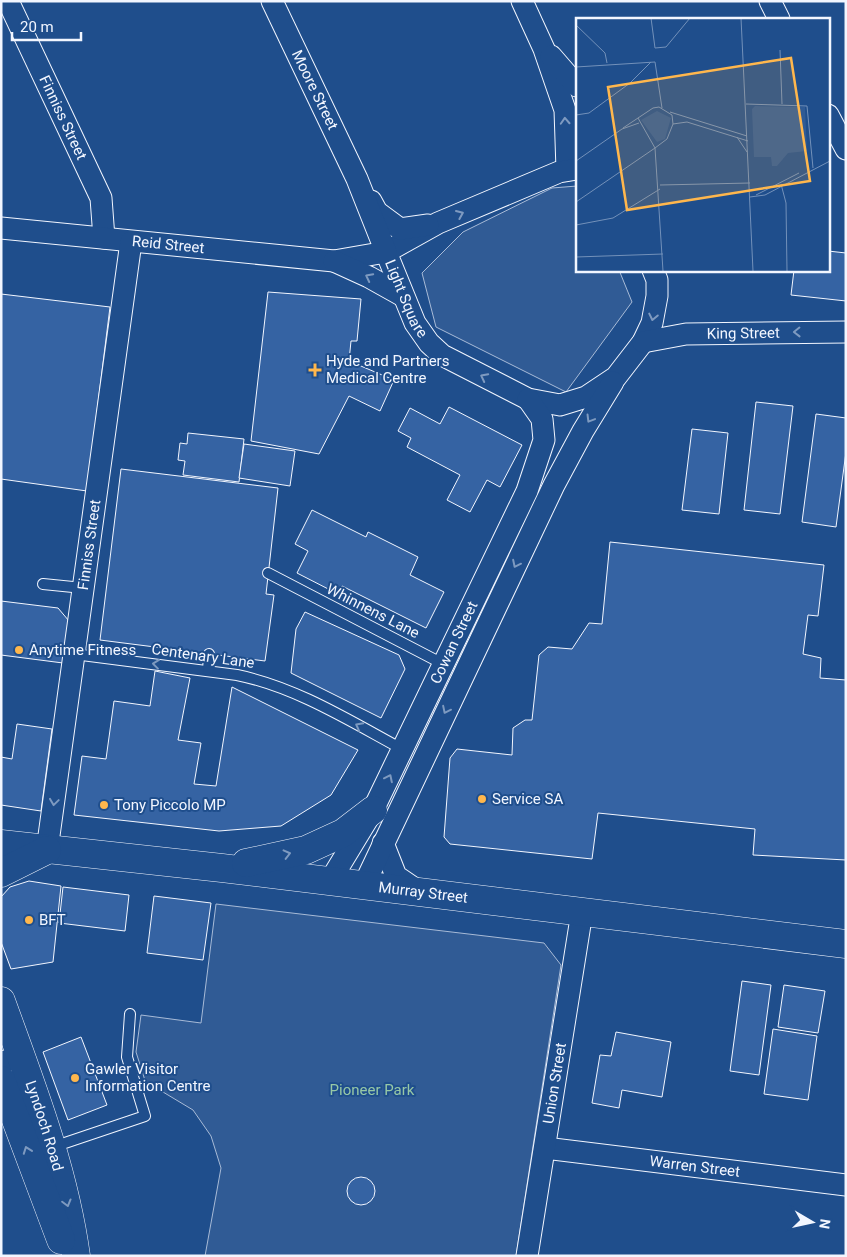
<svg xmlns="http://www.w3.org/2000/svg" width="847" height="1257" font-family="Roboto,sans-serif">
<rect width="100%" height="100%" fill="#1f4e8c"/>
<g fill="#305b95" stroke="#a8bbd7">
<path d="M577,186V270H619L632,302L566,392L436,327L422,273L463,232L552,188Z"/>
<path d="M216,904L544,943L561,965L516,1256H205L221,1168L211,1136L193,1110L163,1092L148,1090L136,1052L141,1015L201,1023Z"/>
</g>
<g fill="#3563a3" stroke="#f2f6ff">
<path d="M828,251L846,253V301L791,295L794,270H828Z"/>
<path d="M268,292L361,299L357,341H351L349,361L394,380L380,411L349,396L319,454L251,441Z"/>
<path d="M1,294L110,307L87,491L1,479Z"/>
<path d="M756,402L793,406L780,514L744,510Z"/>
<path d="M449,407L522,445L500,487L487,480L470,512L447,500L460,475L407,447L411,438L398,431L410,408L440,424Z"/>
<path d="M816,414L846,418V452L836,527L802,522Z"/>
<path d="M692,429L728,433L719,514L682,510Z"/>
<path d="M188,433L244,439L239,482L183,475L185,461L178,460L180,443L187,444Z"/>
<path d="M244,444L295,451L290,486L239,478Z"/>
<path d="M121,469L278,488L266,594L274,595L265,661L100,640Z"/>
<path d="M312,510L366,537L368,532L418,557L410,575L444,592L426,628L342,586L338,594L297,573L308,551L295,544Z"/>
<path d="M610,542L824,565L818,616L808,615L803,654L821,658L820,678L846,680V860L753,855L755,829L598,813L592,859L450,844L444,837L450,758L457,749L512,755L513,728L525,720H532L539,655L548,647L572,649L589,623L602,624Z"/>
<path d="M1,601L58,608L69,621L63,663L1,655Z"/>
<path d="M305,612L399,655L405,669L381,718L291,673L296,629Z"/>
<path d="M155,671L190,678L178,740L201,743L194,784L216,786L232,687L358,750L331,795L281,826L219,831L74,815L82,756L106,759L114,701L150,706Z"/>
<path d="M17,724L52,729L41,811L1,805V757L12,759Z"/>
<path d="M29,881L61,886L53,962L11,969L1,942V897L10,887Z"/>
<path d="M63,887L129,895L125,931L59,923Z"/>
<path d="M154,896L211,903L203,960L147,953Z"/>
<path d="M742,981L771,985L759,1075L730,1071Z"/>
<path d="M784,985L825,991L818,1033L778,1027Z"/>
<path d="M773,1029L817,1036L808,1100L764,1094Z"/>
<path d="M616,1032L671,1042L662,1097L622,1090L619,1108L592,1103L600,1055L611,1056Z"/>
<path d="M81,1037L107,1105L68,1120L43,1052Z"/>
<circle cx="361" cy="1191" r="14"/>
</g>
<g fill="none" stroke-linecap="round" stroke-linejoin="round">
<defs>
<g id="service">
<path d="M268,573L445,665"/>
<path d="M43,584L83,588"/>
<path d="M74,654L237,675C296,687 350,721 402,749"/>
<path d="M208,671L209,654"/>
<path d="M53,1147L145,1116L127,1057L130,1014"/>
</g>
<g id="minor">
<path id="s1" d="M8,1L101,198L104,238"/>
<path d="M522,1L544,49L565,110L567,170"/>
<path d="M770,1L779,19"/>
<path d="M551,56L577,86"/>
<path d="M828,115L846,149"/>
<path id="s2" d="M577,169L559,172L438,223L386,252L415,323L429,343L442,355L528,399L560,405L586,397L616,377L643,342L652,323L657,296V280L653,270"/>
<path d="M371,201L377,212L400,229L428,225"/>
<path id="s3" d="M1,228L334,261L386,252L357,179L272,1"/>
<path d="M334,261L369,277L403,296"/>
<path id="s4" d="M643,342L686,334L846,332"/>
<path d="M383,843L396,876L418,891"/>
<path id="s5" d="M47,850L131,242"/>
<path id="s6" d="M330,881L373,810L527,491L544,440L542,419L528,399"/>
<path d="M364,885L554,485L583,431L613,382"/>
<path d="M1,1062L21,1057"/>
<path id="s7" d="M545,1148L846,1185"/>
<path id="s8" d="M527,1256L582,912"/>
</g>
<g id="primary">
<path id="s9" d="M1,844L222,868L846,944"/>
<path d="M246,863L306,850L343,833L373,810"/>
<path d="M1,873L47,850"/>
<path id="s10" d="M1,1001C31,1084 64,1168 76,1256"/>
<path d="M1,1080L61,1240"/>
</g>
</defs>
<use href="#service" stroke="#f2f6ff" stroke-width="12"/>
<use href="#minor" stroke="#f2f6ff" stroke-width="23"/>
<use href="#primary" stroke="#f2f6ff" stroke-width="29"/>
<use href="#service" stroke="#1f4e8c" stroke-width="10"/>
<use href="#minor" stroke="#1f4e8c" stroke-width="21"/>
<use href="#primary" stroke="#1f4e8c" stroke-width="28"/>
</g>
<defs><path id="oneway-chevron" d="M-2-3.5L2.5 0L-2 3.5" fill="none" stroke-width="1.6" stroke-linecap="round" stroke-linejoin="round" transform="scale(1.25)"/></defs>
<g stroke="#7e9ac0">
<use href="#oneway-chevron" transform="translate(565 121) rotate(-93)"/>
<use href="#oneway-chevron" transform="translate(460 214) rotate(-23)"/>
<use href="#oneway-chevron" transform="translate(369 277) rotate(-153)"/>
<use href="#oneway-chevron" transform="translate(653 317) rotate(102)"/>
<use href="#oneway-chevron" transform="translate(797 332) rotate(179)"/>
<use href="#oneway-chevron" transform="translate(484 377) rotate(-153)"/>
<use href="#oneway-chevron" transform="translate(590 419) rotate(121)"/>
<use href="#oneway-chevron" transform="translate(516 564) rotate(116)"/>
<use href="#oneway-chevron" transform="translate(156 664) rotate(-173)"/>
<use href="#oneway-chevron" transform="translate(446 710) rotate(116)"/>
<use href="#oneway-chevron" transform="translate(359 726) rotate(-152)"/>
<use href="#oneway-chevron" transform="translate(389 778) rotate(-64)"/>
<use href="#oneway-chevron" transform="translate(54 802) rotate(98)"/>
<use href="#oneway-chevron" transform="translate(287 854) rotate(-14)"/>
<use href="#oneway-chevron" transform="translate(27 1150) rotate(-110)"/>
<use href="#oneway-chevron" transform="translate(67 1203) rotate(75)"/>
</g>
<g fill="#ffb74d" stroke="#1f4e8c" stroke-width="2">
<path d="M312.5 362.5h5v5h5v5h-5v5h-5v-5h-5v-5h5z"/>
<circle cx="19" cy="650" r="5"/>
<circle cx="482" cy="799" r="5"/>
<circle cx="104" cy="805" r="5"/>
<circle cx="29" cy="920" r="5"/>
<circle cx="75" cy="1078" r="5"/>
</g>
<g text-anchor="middle" stroke-width="4" stroke-linejoin="round" paint-order="stroke">
<g font-size="15" fill="#f2f6ff" stroke="#1f4e8c">
<text transform="translate(315 90) rotate(64)" y="5">Moore Street</text>
<text dy="5" stroke="none"><textPath href="#s1" startOffset="129">Finniss Street</textPath></text>
<text dy="5" stroke="none"><textPath href="#s3" startOffset="168">Reid Street</textPath></text>
<text dy="5" stroke="none"><textPath href="#s2" startOffset="260">Light Square</textPath></text>
<text dy="5" stroke="none"><textPath href="#s4" startOffset="101">King Street</textPath></text>
<text dy="5" stroke="none"><textPath href="#s5" startOffset="308">Finniss Street</textPath></text>
<text transform="translate(373 611) rotate(27)" y="5">Whinnens Lane</text>
<text dy="5" stroke="none"><textPath href="#s6" startOffset="269">Cowan Street</textPath></text>
<text transform="translate(203 656) rotate(8)" y="5">Centenary Lane</text>
<text dy="5" stroke="none"><textPath href="#s9" startOffset="425">Murray Street</textPath></text>
<text dy="5" stroke="none"><textPath href="#s8" startOffset="175">Union Street</textPath></text>
<text dy="5" stroke="none"><textPath href="#s10" startOffset="132">Lyndoch Road</textPath></text>
<text dy="5" stroke="none"><textPath href="#s7" startOffset="151">Warren Street</textPath></text>
</g>
<g font-size="15" fill="#f2f6ff" stroke="#1f4e8c" text-anchor="start">
<text x="326" y="366">Hyde and Partners<tspan x="326" dy="17">Medical Centre</tspan></text>
<text x="29" y="655">Anytime Fitness</text>
<text x="492" y="804">Service SA</text>
<text x="114" y="810">Tony Piccolo MP</text>
<text x="39" y="925">BFT</text>
<text x="85" y="1074">Gawler Visitor<tspan x="85" dy="17">Information Centre</tspan></text>
</g>
<g font-size="15" fill="#97c8a6" stroke="#1f4e8c">
<text x="372" y="1095">Pioneer Park</text>
</g>
</g>
<g transform="translate(576 18)">
<rect width="254" height="254" fill="#1f4e8c"/>
<path d="M179,88L229,89L231,133L212,135L201,148H196L195,139H178L176,91ZM81,93L95,100L89,121L81,124L65,102Z" fill="#305b95"/>
<path fill="none" stroke="#7391ba" stroke-width="1" d="M75,0L79,30L90,29L114,0M165,0L177,253M0,7L29,35L31,45M204,32L206,86M0,49L79,44L86,90M170,86L231,88L237,150M83,89L96,97L97,106L91,121L79,130L62,100L77,90ZM94,94L171,118M0,97L13,95L54,65L75,44M97,106L111,104L172,123M47,110L62,100M161,119L171,134M0,143L46,111L63,105M205,166L210,185L211,253M84,167L174,165M180,177L223,155M174,179L189,177L254,143M0,184L79,130L87,253M0,207L37,200L84,171M0,239L87,236"/>
<path fill="#ffb74d" fill-opacity="0.15" stroke="#ffb74d" stroke-width="2.5" d="M215,40L234,163L51,192L32,69Z"/>
<rect width="254" height="254" fill="none" stroke="#f2f6ff" stroke-width="2.5"/>
</g>
<rect width="847" height="1257" fill="none" stroke="#f2f6ff" stroke-width="5"/>
<g transform="translate(812 1222) rotate(99)" stroke="#1f4e8c" stroke-width="4" paint-order="stroke">
<path d="M0-4L9 19L0 12L-9 19Z" fill="#f2f6ff"/>
<text y="-8" font-size="14" font-weight="bold" text-anchor="middle" fill="#f2f6ff">N</text>
</g>
<path d="M12 32v8h69v-8" fill="none" stroke="#f2f6ff" stroke-width="2.5"/>
<text x="20" y="32" font-size="15" fill="#f2f6ff" stroke="#1f4e8c" stroke-width="4" paint-order="stroke">20 m</text>
</svg>
